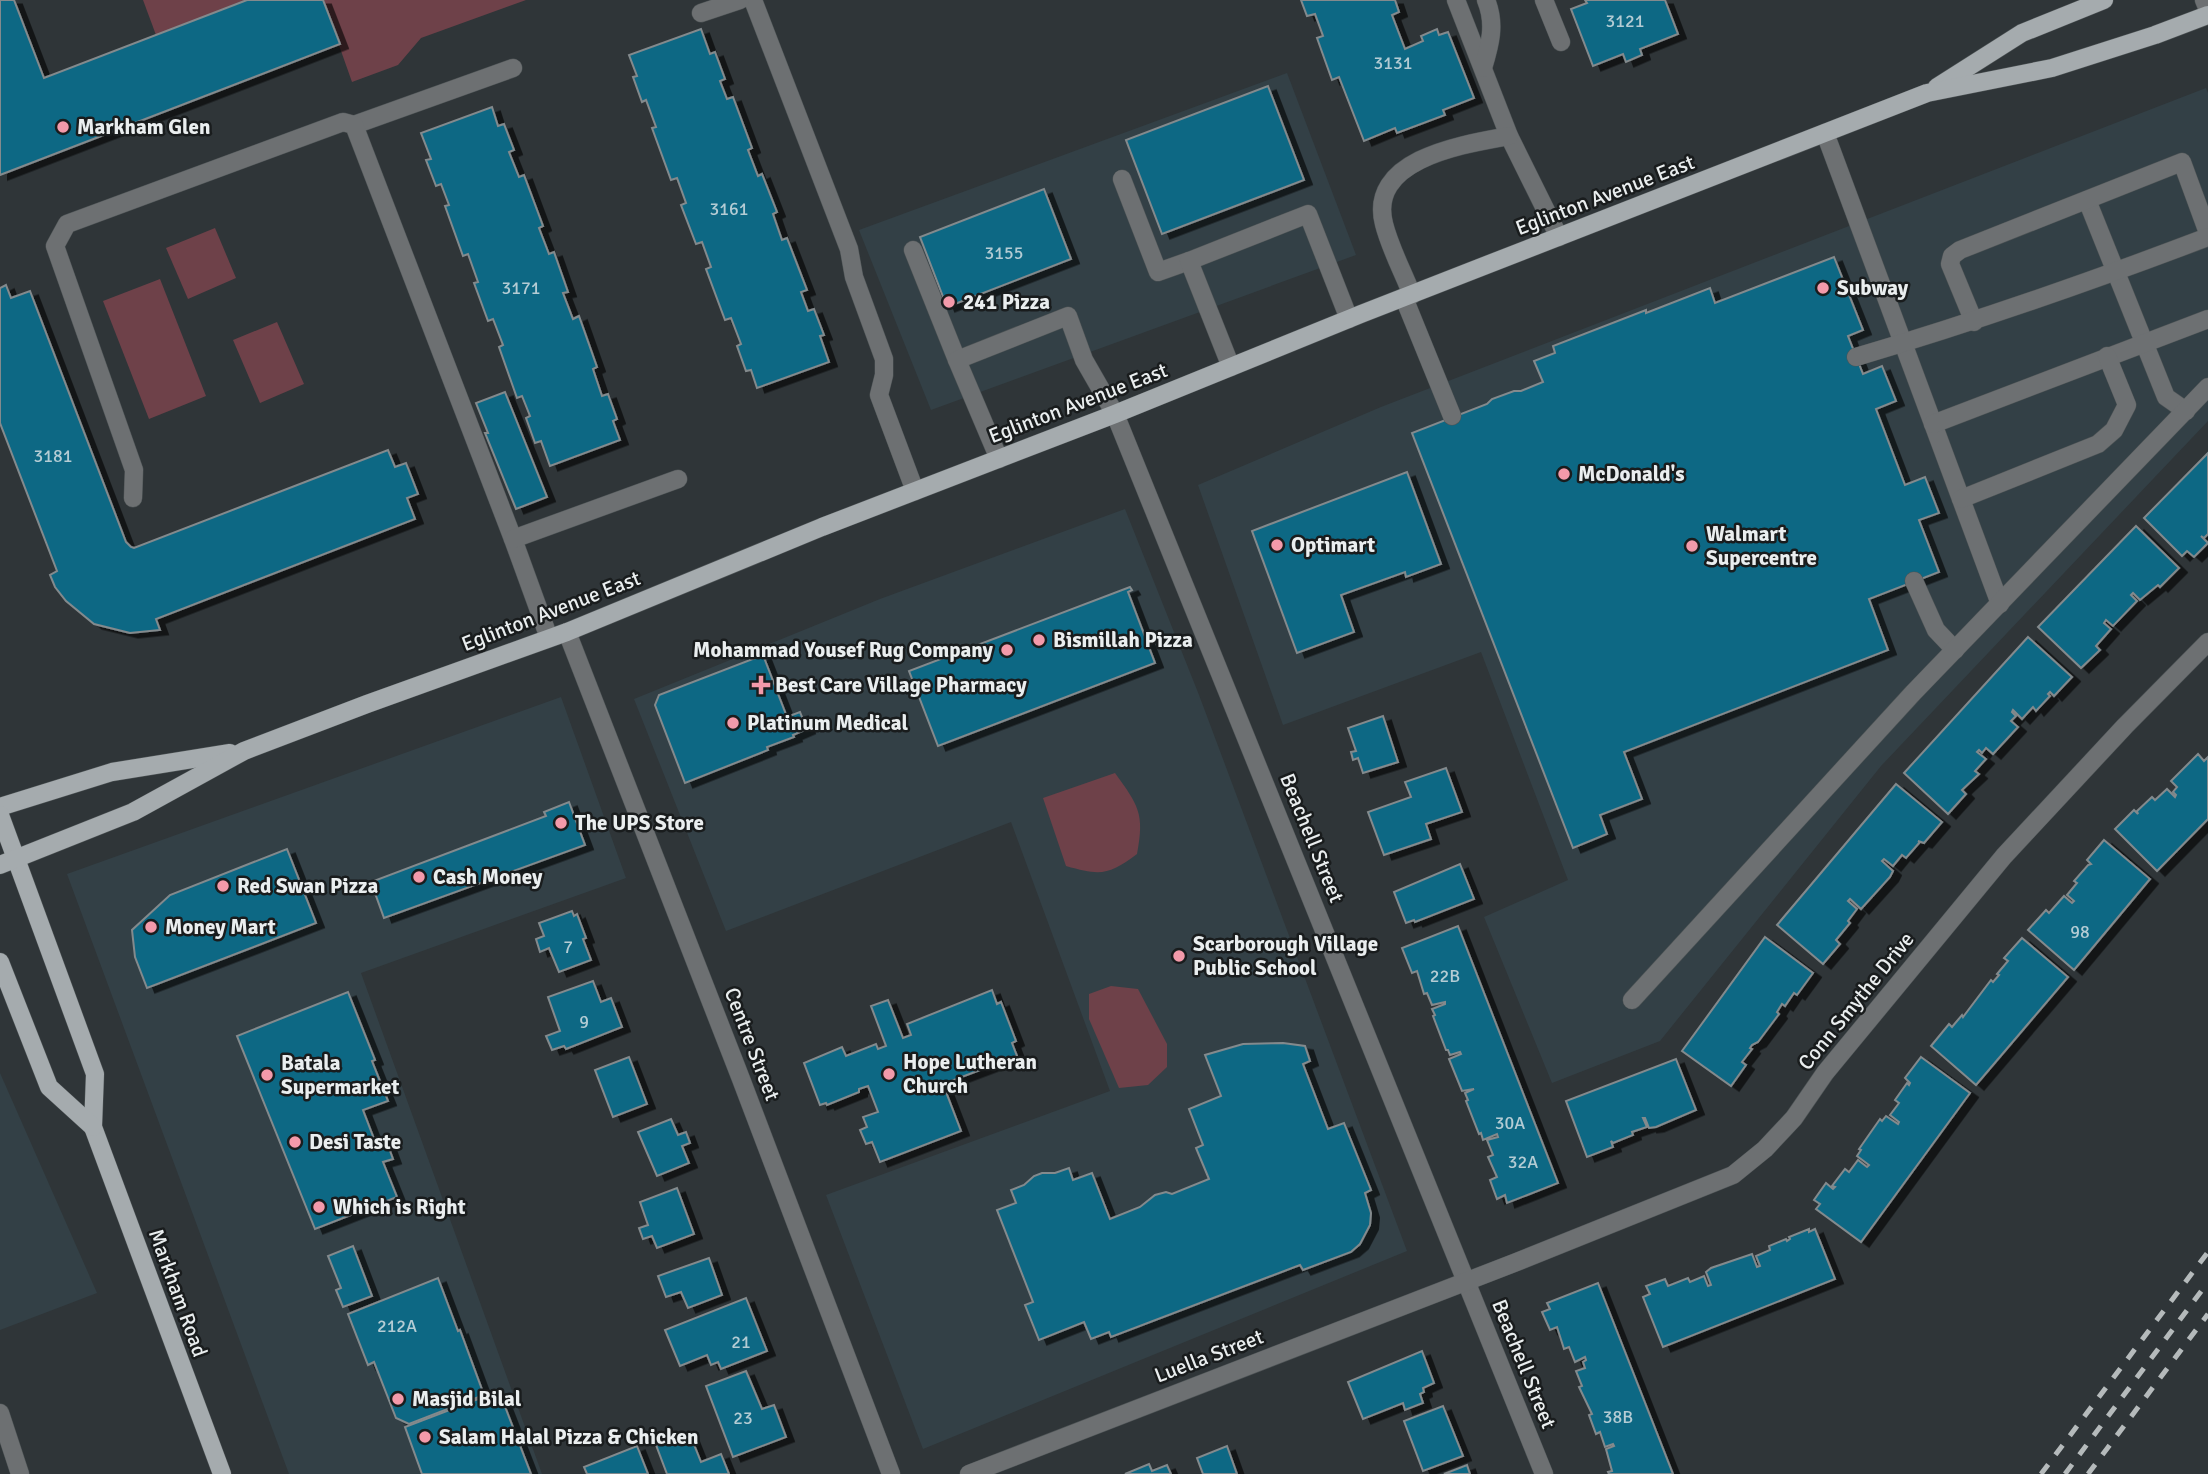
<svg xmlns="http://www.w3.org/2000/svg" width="2208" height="1474" font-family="Signika,sans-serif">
<defs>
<filter id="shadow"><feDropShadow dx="8" dy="4.5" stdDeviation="0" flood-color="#0009"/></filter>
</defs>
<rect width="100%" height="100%" fill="#2f3538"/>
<g fill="#334046">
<path d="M1287,73L1356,255L931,410L859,230Z"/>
<path d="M2206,88L2208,93V421L1881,766L1660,1041L1552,1083L1484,917L1568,880L1481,652L1283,725L1198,485L1381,407Z"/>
<path d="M1125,509L1199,695L1407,1251L923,1449L826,1195L1110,1091L1011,822L726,931L634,699L880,599Z"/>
<path d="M561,697L626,878L361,973L542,1474H289L67,874Z"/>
<path d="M0,1073L97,1293L0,1330Z"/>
</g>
<g fill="#6e4149">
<path d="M143,0H247L156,35Z"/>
<path d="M323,0H526L421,38L398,65L352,82Z"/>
<path d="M215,228L236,278L188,299L166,248Z"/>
<path d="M160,279L206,396L149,419L103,301Z"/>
<path d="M277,322L304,384L260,403L233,340Z"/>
<path d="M1115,773C1138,805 1145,813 1137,854C1109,875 1101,876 1066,866L1043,798Z"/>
<path d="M1111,986L1138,989L1167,1044V1067L1148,1085L1119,1088L1089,1019V994Z"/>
</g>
<g fill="#116884" stroke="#838a8d" stroke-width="2" filter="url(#shadow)">
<path d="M0,0H14L44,78L247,0H323L340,44L0,175Z"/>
<path d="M1301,0H1395L1399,12L1392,15L1405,49L1423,41L1421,36L1437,29L1439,35L1448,32L1474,98L1443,110L1445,115L1397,133L1395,128L1364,141L1339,77L1332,80L1317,38L1323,36L1315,14L1307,16Z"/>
<path d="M1585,0H1665L1678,34L1640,49L1642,55L1626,62L1623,54L1593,66L1571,9L1587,3Z"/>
<path d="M701,29L710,54L715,52L725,79L720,81L727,99L733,97L752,148L748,150L758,176L762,174L777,212L773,214L782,240L787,238L807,290L801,292L808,311L814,309L824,335L820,336L829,362L757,388L751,370L746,371L737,346L741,344L731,318L725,320L706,269L711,267L702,242L696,244L681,205L686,203L677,178L671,180L652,128L656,127L646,100L642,102L633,77L637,76L629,55Z"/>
<path d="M1268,86L1304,180L1162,234L1126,140Z"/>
<path d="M492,107L498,126L504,124L514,150L509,152L519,177L524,175L543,226L539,228L549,254L554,252L568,292L563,293L573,319L579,316L597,367L593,369L602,396L608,394L617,419L613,421L620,440L550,466L541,441L535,443L526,418L530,416L522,396L517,398L499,347L503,345L493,319L488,321L474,283L478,282L468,254L463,256L445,206L449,205L441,184L436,186L426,160L431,159L421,133Z"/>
<path d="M1044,189L1071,259L947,307L920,237Z"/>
<path d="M1834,257L1863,330L1848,336L1863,374L1882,366L1896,401L1876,409L1905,485L1925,477L1939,513L1919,520L1939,572L1869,599L1888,650L1624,752L1642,799L1600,815L1607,834L1573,848L1412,433L1487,404L1492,399L1514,391H1521L1543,382L1534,361L1555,353L1553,346L1646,310V313L1710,288L1715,303Z"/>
<path d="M6,285L11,298L30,291L126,542L131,547L134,548L388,450L395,467L406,463L418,494L407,498L415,519L156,619L160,630L130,633L94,624L66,601L55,587L50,575L57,571L0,423V288Z"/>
<path d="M505,392L547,497L516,509L485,433H488L476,403Z"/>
<path d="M2208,453V534L2204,538L2201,536L2208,543L2194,557L2187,551L2182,556L2144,518Z"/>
<path d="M1407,472L1441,564L1406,577L1405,572L1341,595L1354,632L1297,653L1252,531Z"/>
<path d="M2136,526L2179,568L2160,587L2158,585L2140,600L2133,593L2131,595L2137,601L2113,626L2106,620L2104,623L2111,629L2096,646L2100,650L2081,668L2038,627Z"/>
<path d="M1130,587L1132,590L1128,592L1155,663L938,746L909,671Z"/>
<path d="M2028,637L2072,677L2054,696L2050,692L2048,694L2050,696L2036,711L2033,707L2022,719L2013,710L2012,712L2016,716L2011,721L2018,727L1993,754L1986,748L1982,753L1979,750L1977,752L1986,759L1975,771L1979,774L1962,790L1966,794L1948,814L1904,773Z"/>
<path d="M763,655L787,717L800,712L807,729L793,735L794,737L767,747L768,750L685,783L655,705L659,695Z"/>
<path d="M1383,716L1398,762L1363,773L1358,758L1353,760L1351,752L1356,751L1348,728Z"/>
<path d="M2198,754L2204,761L2208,757V819L2157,871L2115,829L2134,810L2138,814L2137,811L2152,797L2155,800L2167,789L2175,797L2176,795L2173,792L2177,787L2171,781Z"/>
<path d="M1446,768L1462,812L1426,824L1431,839L1384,855L1368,812L1411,797L1405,782Z"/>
<path d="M1896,784L1942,822L1924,843L1918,841L1920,842L1906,858L1902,855L1893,866L1884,859L1882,861L1893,871L1890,877L1861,909L1850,899L1848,901L1857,909L1848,921L1850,923L1836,940L1840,944L1823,964L1777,925Z"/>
<path d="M569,802L585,845L384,918L371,882L546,816L544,812Z"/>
<path d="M2104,840L2150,879L2074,970L2028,930L2046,910L2049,913L2064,896L2072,903L2074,901L2067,895L2077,883L2074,881L2088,865L2091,864L2087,860Z"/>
<path d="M287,849L316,923L147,988L135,957L132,930L170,895Z"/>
<path d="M1460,864L1474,899L1415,922L1414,920L1406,923L1394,892Z"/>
<path d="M572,911L574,916L577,914L586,938L583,939L591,960L559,972L549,948L540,952L536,939L544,936L539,923Z"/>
<path d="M1458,926L1558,1183L1507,1203L1505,1195L1497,1199L1490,1180L1497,1177L1488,1157L1493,1155L1487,1140L1498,1137L1497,1134L1483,1140L1481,1133L1479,1134L1466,1101L1468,1100L1465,1093L1474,1089L1462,1091L1449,1059L1461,1054L1460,1052L1450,1055L1448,1050H1446L1433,1016L1435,1015L1432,1009L1445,1004V1002L1432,1005L1427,993L1424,994L1417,971L1412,973L1402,948Z"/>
<path d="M1765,937L1813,973L1797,995L1794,993L1785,1006L1782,1004L1777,1012L1779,1014L1758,1042L1752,1045L1750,1048L1752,1049L1742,1062L1746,1065L1731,1086L1682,1051Z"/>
<path d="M2022,938L2068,977L1976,1085L1931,1046L1949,1024L1952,1027L1962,1015L1963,1017L1991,980L1993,982L1999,975L1997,974L2008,961L2004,958Z"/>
<path d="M593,981L601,1002L611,998L622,1027L566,1049L564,1046L552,1050L546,1036L560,1031L548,997Z"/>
<path d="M992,990L997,1004L1001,1002L1016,1041L1012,1043L1017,1056L943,1084L961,1131L880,1162L872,1142L866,1144L860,1130L867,1127L863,1117L878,1112L868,1086L859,1089V1092L827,1105L826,1103L820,1105L804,1063L842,1047L846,1056L876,1044L878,1049L886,1046L871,1006L888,1000L903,1038L911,1035L907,1024Z"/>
<path d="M348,992L375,1060L372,1061L388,1101L363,1110L376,1144L386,1140L393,1159L383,1162L397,1197L315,1229L237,1036Z"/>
<path d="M1283,1043L1305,1046L1310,1061L1303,1064L1328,1129L1344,1123L1371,1190L1365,1193L1371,1213L1370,1225L1360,1244L1351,1252L1303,1270L1300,1265L1111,1337L1109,1332L1091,1339L1084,1322L1039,1340L1025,1305L1033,1302L997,1210L1016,1203L1011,1190L1024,1185L1034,1176L1042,1173H1055L1069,1168L1073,1180L1092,1173L1110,1219L1140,1207L1155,1195L1166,1192L1172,1194L1209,1179L1196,1148L1203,1145L1189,1109L1221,1096L1205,1055L1243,1044Z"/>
<path d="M629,1057L647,1104L613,1117L595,1070Z"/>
<path d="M1921,1057L1970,1093L1861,1242L1816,1209L1820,1204L1814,1200L1826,1183L1833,1189L1835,1187L1832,1186L1845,1169L1849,1172L1858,1160L1867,1167L1869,1165L1857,1156L1861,1150L1859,1149L1880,1119L1882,1121L1886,1116L1898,1124L1899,1122L1890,1115L1899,1103L1895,1100L1907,1083L1909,1085L1910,1083L1905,1078Z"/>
<path d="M1676,1059L1696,1110L1656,1127L1649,1128L1645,1118H1643L1647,1127L1632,1132L1633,1135L1613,1143L1611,1141L1613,1147L1587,1157L1566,1101Z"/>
<path d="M671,1119L678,1135L686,1132L690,1143L682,1146L689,1163L657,1176L638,1132Z"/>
<path d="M677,1188L694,1234L657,1248L652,1236L643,1239L639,1228L648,1225L640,1202Z"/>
<path d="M1809,1229V1232L1815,1229L1835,1279L1663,1347L1643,1297L1650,1294L1646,1286L1665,1279L1668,1286L1688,1278L1690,1282L1704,1276L1708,1286L1711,1285L1706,1272L1711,1268L1752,1254L1757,1267L1760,1266L1756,1256L1770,1250L1769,1246L1786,1239L1787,1241L1790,1239L1789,1237Z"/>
<path d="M353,1246L372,1296L343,1307L336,1290L341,1288L328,1256Z"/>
<path d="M709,1258L722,1295L688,1308L681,1292L666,1297L658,1276Z"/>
<path d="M438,1278L458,1331L460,1330L484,1395L409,1424L396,1418L374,1362L368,1365L348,1314Z"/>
<path d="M1598,1283L1673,1474H1609L1608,1472L1612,1471L1606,1449L1614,1446L1613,1444L1605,1447L1600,1432L1596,1434L1589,1415L1592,1414L1579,1387L1582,1386L1576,1371L1585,1368L1583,1362L1586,1360L1585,1357L1575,1362L1569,1347L1564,1349L1557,1327L1550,1330L1542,1312L1550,1309L1547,1303Z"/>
<path d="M746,1298L767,1351L721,1369L718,1362L711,1365L707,1355L680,1366L665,1330Z"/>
<path d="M1422,1351L1434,1383L1423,1388L1424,1392L1420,1394L1423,1403L1405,1410L1403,1403L1363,1419L1348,1382Z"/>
<path d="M746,1371L762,1409L774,1405L786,1437L733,1457L706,1386Z"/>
<path d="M499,1391L531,1474H422L405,1427Z"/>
<path d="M1443,1406L1463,1456L1423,1471L1404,1421Z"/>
<path d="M689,1432L701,1462L721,1454L729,1474H667L656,1445Z"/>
<path d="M637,1446L648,1474H587L584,1467Z"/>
<path d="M1227,1446L1237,1474H1203L1197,1458Z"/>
<path d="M1149,1464L1152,1471L1167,1465L1171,1474H1125Z"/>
<path d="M1467,1465L1470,1474H1444Z"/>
</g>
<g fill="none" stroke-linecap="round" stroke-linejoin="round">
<defs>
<g id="service">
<path d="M753,0L849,249L854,277L884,359V375L879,395L915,491"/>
<path d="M1456,0L1509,136L1559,237"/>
<path d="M1544,0L1561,42"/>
<path d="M701,13L740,0"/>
<path d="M1483,68C1490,45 1496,24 1486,0"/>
<path d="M354,125L513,68"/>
<path d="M1825,133L2000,604"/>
<path d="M1122,179L1158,272L1189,261"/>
<path d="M2087,200L2166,397L2186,411"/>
<path d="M913,250L957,360"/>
<path d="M1412,295C1403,272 1390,248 1384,224C1367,158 1466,144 1509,136"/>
<path d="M1404,298L1452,416"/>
<path d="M1974,322L1950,264L1952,256L1960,250L2182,162L2208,233"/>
<path d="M1856,357C1975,322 2092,281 2208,237"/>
<path d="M1231,367L1189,261L1308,214L1349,319"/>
<path d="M1933,424L2208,319"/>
<path d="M999,459L957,360L1068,316L1084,360L1115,414"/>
<path d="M133,498L134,470L55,246L67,224L343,122L354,125L513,539L549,638"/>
<path d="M1961,499L2098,444L2114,430L2127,405L2107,356"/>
<path d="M513,539L678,479"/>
<path d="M1914,581L1936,630L1955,650"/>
<path d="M1632,1000L1913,693L2208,387"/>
<path d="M0,1413L20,1474"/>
</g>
<g id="minor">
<path d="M2204,0L2208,10"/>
<path d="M1115,414L1544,1474"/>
<path d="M567,632L741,1079L891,1474"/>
<path d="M969,1474L1514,1263L1733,1175L1765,1149L1794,1118L1825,1073L2004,856L2125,726L2208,642"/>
</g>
<g id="primary">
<path d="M1937,87L2022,33L2104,0"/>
<path d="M0,807L112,772L230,753"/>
<path d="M0,815L95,1074L93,1127L222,1474"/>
<path d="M0,865L133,812L244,751L367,704L567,632L822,527L1115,414L1361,314L1927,93L2052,68L2155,35L2208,15"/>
<path d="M0,962L49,1087L93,1127"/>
</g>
</defs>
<use href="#service" stroke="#4d5355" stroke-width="19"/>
<use href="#minor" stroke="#4d5355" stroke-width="19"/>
<use href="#primary" stroke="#4d5355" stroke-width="19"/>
<use href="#service" stroke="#6d7072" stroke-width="18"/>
<use href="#minor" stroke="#6d7072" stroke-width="18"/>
<use href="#primary" stroke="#a5abae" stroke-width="18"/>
<g stroke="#b5babb" stroke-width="5" stroke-dasharray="12 12" stroke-linecap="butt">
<path d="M2041,1474L2208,1252"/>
<path d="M2065,1474L2208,1282"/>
<path d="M2088,1474L2208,1314"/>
</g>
</g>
<g fill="#f39aaa" stroke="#191c1d" stroke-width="2.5">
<circle cx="63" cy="127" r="7"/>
<circle cx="1823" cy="288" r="7"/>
<circle cx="949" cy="302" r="7"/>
<circle cx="1564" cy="474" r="7"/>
<circle cx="1277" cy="545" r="7"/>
<circle cx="1692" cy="546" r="7"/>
<circle cx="1039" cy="640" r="7"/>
<circle cx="1007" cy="650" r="7"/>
<path d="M757.5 674.5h7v7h7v7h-7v7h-7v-7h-7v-7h7z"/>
<circle cx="733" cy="723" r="7"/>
<circle cx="561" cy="823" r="7"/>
<circle cx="419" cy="877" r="7"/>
<circle cx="223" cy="886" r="7"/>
<circle cx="151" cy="927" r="7"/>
<circle cx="1179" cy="956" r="7"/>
<circle cx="889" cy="1074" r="7"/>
<circle cx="267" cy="1075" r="7"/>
<circle cx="295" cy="1142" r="7"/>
<circle cx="319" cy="1207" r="7"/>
<circle cx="398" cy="1399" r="7"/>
<circle cx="425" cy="1437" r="7"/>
</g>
<g text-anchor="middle" stroke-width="5" stroke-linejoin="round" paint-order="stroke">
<g font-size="18" fill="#b4ccd4">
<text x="1625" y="27">3121</text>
<text x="1393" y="69">3131</text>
<text x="729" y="215">3161</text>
<text x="1004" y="259">3155</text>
<text x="521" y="294">3171</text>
<text x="53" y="462">3181</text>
<text x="2080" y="938">98</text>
<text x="568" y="953">7</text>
<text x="1445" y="982">22B</text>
<text x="584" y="1028">9</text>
<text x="1510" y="1129">30A</text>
<text x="1523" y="1168">32A</text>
<text x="397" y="1332">212A</text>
<text x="741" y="1348">21</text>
<text x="1618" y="1423">38B</text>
<text x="743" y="1424">23</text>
</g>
<g font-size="21" font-weight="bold" fill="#eaeeef" stroke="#191c1d" text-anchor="start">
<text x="77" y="134">Markham Glen</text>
<text x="1837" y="295">Subway</text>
<text x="963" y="309">241 Pizza</text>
<text x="1578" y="481">McDonald's</text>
<text x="1706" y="541">Walmart<tspan x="1706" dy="24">Supercentre</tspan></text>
<text x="1291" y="552">Optimart</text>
<text x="1053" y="647">Bismillah Pizza</text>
<text x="993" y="657" text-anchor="end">Mohammad Yousef Rug Company</text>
<text x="775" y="692">Best Care Village Pharmacy</text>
<text x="747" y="730">Platinum Medical</text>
<text x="575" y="830">The UPS Store</text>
<text x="433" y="884">Cash Money</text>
<text x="237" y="893">Red Swan Pizza</text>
<text x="165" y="934">Money Mart</text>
<text x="1193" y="951">Scarborough Village<tspan x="1193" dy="24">Public School</tspan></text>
<text x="903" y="1069">Hope Lutheran<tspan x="903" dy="24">Church</tspan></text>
<text x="281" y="1070">Batala<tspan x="281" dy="24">Supermarket</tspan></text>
<text x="309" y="1149">Desi Taste</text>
<text x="333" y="1214">Which is Right</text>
<text x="412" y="1406">Masjid Bilal</text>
<text x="439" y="1444">Salam Halal Pizza &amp; Chicken</text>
</g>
<g font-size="21" fill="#eaeeef" stroke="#191c1d">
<text transform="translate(1605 195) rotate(-21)" y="7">Eglinton Avenue East</text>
<text transform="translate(1078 403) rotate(-21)" y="7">Eglinton Avenue East</text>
<text transform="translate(551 611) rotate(-21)" y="7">Eglinton Avenue East</text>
<text transform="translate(1312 838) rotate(68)" y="7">Beachell Street</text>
<text transform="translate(1856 1001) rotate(-51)" y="7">Conn Smythe Drive</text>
<text transform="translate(752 1044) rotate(69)" y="7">Centre Street</text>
<text transform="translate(178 1293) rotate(70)" y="7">Markham Road</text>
<text transform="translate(1209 1356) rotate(-21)" y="7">Luella Street</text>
<text transform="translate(1524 1364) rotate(68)" y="7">Beachell Street</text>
</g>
</g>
</svg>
